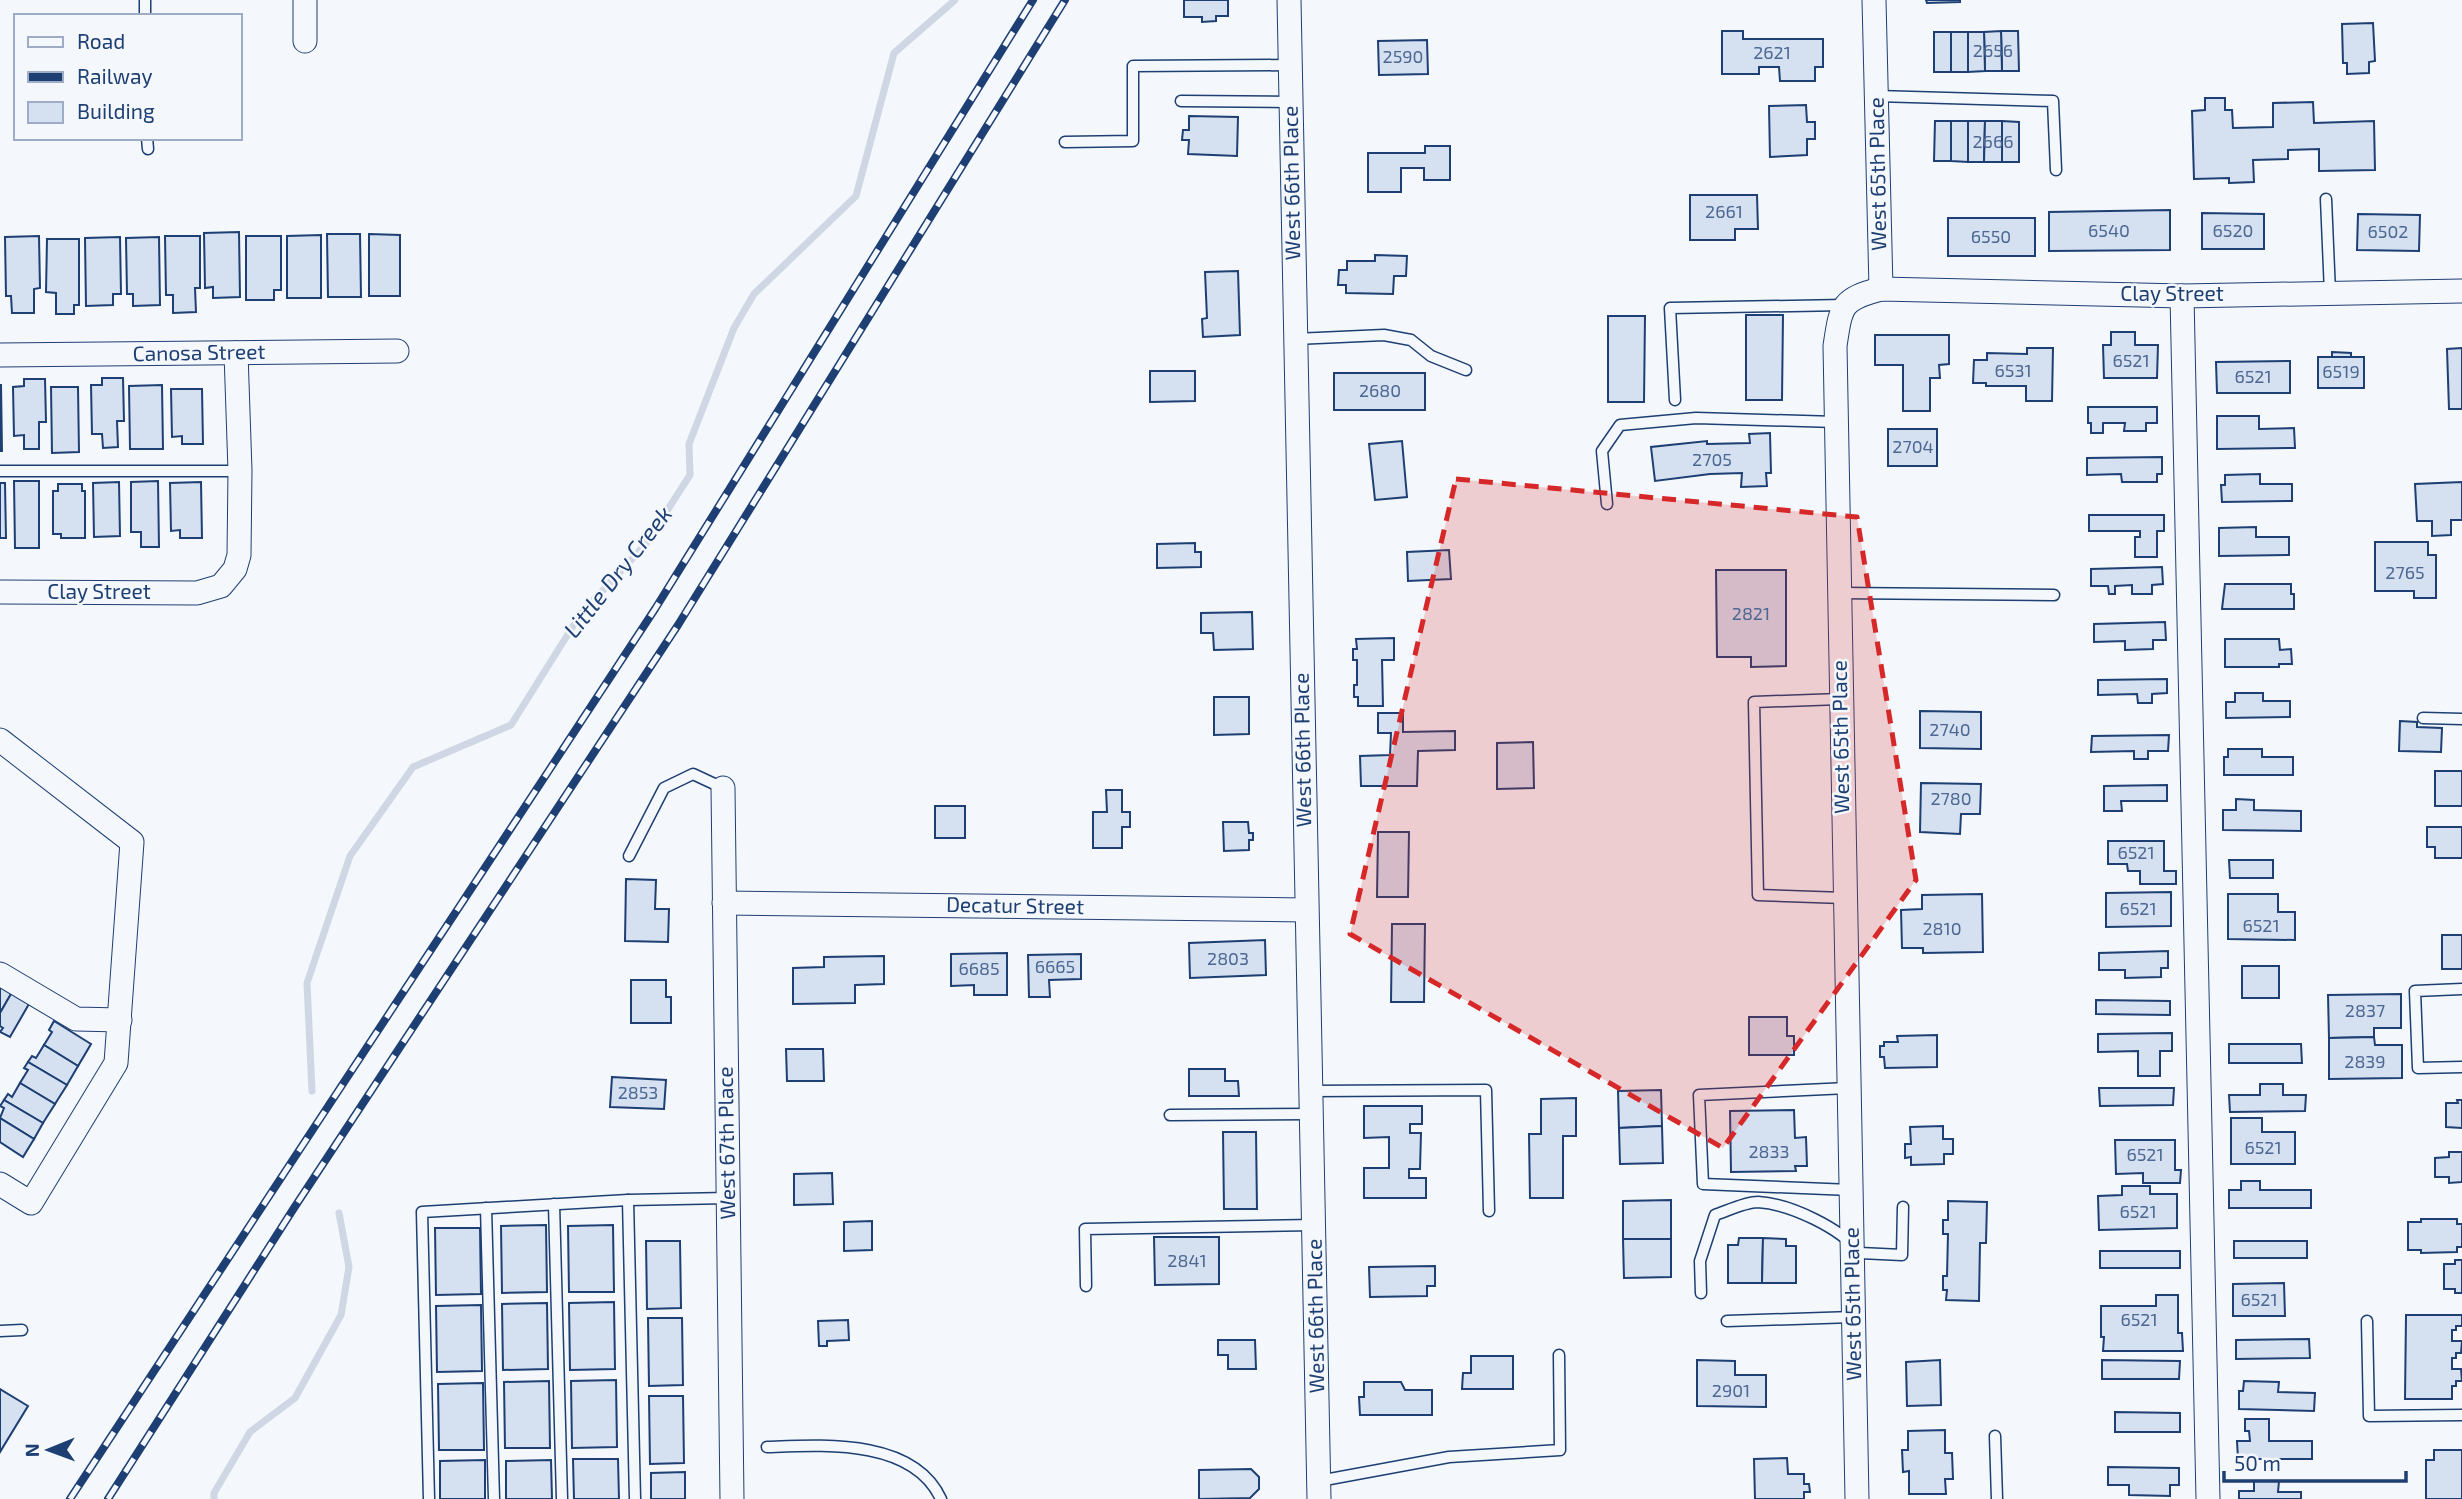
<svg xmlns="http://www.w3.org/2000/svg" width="2462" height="1499" font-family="'Exo 2',sans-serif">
<rect width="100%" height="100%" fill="#f4f7fb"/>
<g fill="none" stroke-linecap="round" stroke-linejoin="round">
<g stroke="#cfd7e4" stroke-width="7">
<path d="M312,1091L307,983L350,856L413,767L511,725L580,615L645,545L690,475L689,444L734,328L754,294L856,196L894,53L955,0"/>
<path d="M214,1499V1493L250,1432L295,1398L341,1315L349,1267L339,1213"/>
</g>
</g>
<g fill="#d5e0f0" stroke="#1d3f73" stroke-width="2">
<path d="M1184,0H1228V16H1216V21L1202,22V17H1184Z"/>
<path d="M1926,0H1960V2L1927,3Z"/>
<path d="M2373,23L2375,61L2369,62V73L2347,74V63H2343L2342,24Z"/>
<path d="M1722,31H1743V39H1823V67H1815V81H1780L1779,67H1759V74H1722Z"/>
<path d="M2001,31H2018L2019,71H2002Z"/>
<path d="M2001,31L2002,71H1985L1984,32Z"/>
<rect x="1934" y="32" width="17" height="40"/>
<rect x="1951" y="32" width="17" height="40"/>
<path d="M1968,32H1984L1985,71L1968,72Z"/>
<path d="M1427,40L1428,74L1379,75L1378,41Z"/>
<path d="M2205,98H2225V110H2232L2233,128L2273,127V103L2313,102L2314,123L2374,121L2375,170L2319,171V149L2288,150V159L2253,160L2254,182L2229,183V178L2194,179L2192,111L2205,110Z"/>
<path d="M1806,105L1807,122H1815V139H1807V155L1770,157L1769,106Z"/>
<path d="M1189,116L1238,117L1237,156L1188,154L1189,140H1182L1183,130H1189Z"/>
<path d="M1935,121H1951V161H1934Z"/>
<path d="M1951,121H1968V162L1951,161Z"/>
<path d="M1968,121H1985L1984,162H1968Z"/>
<path d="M1985,121H2002V162H1984Z"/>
<path d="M2002,121L2019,122V162H2002Z"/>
<path d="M1425,146H1450V180H1424V168H1401V192H1368V153H1425Z"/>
<path d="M1690,195H1757L1758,229H1735V240H1690Z"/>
<path d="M2170,210V250L2049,251V212Z"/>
<path d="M2202,213L2264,214V249H2202Z"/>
<path d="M2358,214L2420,215L2419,251L2357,250Z"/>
<rect x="1948" y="218" width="87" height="38"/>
<path d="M239,232L240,297L213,298V287L205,288L204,233Z"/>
<path d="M327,234H360L361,297H328Z"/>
<path d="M369,234L400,235V296H369Z"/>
<path d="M321,235V298H287V236Z"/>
<path d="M39,236L40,288L34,289V313H12L11,296H6L5,237Z"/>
<path d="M165,236H200V288H195L196,312L173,313V295H166Z"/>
<path d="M246,236H281V290H274V300H246Z"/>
<path d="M120,237L121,294H113V305L86,306L85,238Z"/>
<path d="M159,237L160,305L133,306V294H127L126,238Z"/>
<path d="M47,239H79V305H74V314H56V293L46,292Z"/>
<path d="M1375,255L1407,256L1406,276H1394L1393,294L1346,293V285H1338L1339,270H1347V261H1375Z"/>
<path d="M1238,271L1240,335L1203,337L1202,319L1207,318L1205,272Z"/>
<path d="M1746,315H1783L1782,400H1746Z"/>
<path d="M1608,316H1645L1644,402H1608Z"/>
<path d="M2111,332H2135V345H2158L2157,378H2104L2103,345H2111Z"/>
<path d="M1875,335H1949V364L1939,365L1940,378H1930V411H1903V365H1875Z"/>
<path d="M2027,348H2053L2052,401H2026V386H1986V383H1973L1974,360H1987V353L2027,354Z"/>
<path d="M2462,348V409H2449L2447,349Z"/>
<path d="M2332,352L2351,353V357H2332Z"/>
<rect x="2318" y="357" width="46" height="31"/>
<path d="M2290,361V393H2217L2216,362Z"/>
<path d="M1150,371H1195V401L1150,402Z"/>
<rect x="1334" y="373" width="91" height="37"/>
<path d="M102,378H123L124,421H117L118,447L103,448L102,434H92L91,385H102Z"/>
<path d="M24,379H45L46,422H39V449H24V435L14,436L13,387L24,386Z"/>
<path d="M0,385H1L2,451H0Z"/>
<path d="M162,385L163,449H130L129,386Z"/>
<path d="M51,387H78L79,452L52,453Z"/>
<path d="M171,389H202L203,444H182V436L172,437Z"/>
<path d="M2088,407H2157V423H2146V431H2124L2125,423H2103V433H2091V423H2088Z"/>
<path d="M2217,416H2259V429L2294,428L2295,448L2217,449Z"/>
<rect x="1888" y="429" width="49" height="37"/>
<path d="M1770,433L1771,473H1766L1767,486L1741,487L1742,473L1710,474L1655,481L1651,447L1707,441V444L1750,443L1749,434Z"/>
<path d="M1402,441L1407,497L1375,500L1369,444Z"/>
<path d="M2162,457V474H2157V482H2122L2121,474L2087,475V458Z"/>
<path d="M2260,474V484H2292V501L2222,502L2221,485H2225V475Z"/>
<path d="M14,481H39V548H15Z"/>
<path d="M158,481L159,547H141V532H131V482Z"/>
<path d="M119,482L120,536L94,537L93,483Z"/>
<path d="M201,482L202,538H180V530L171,531L170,483Z"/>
<path d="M2462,482V520H2451V535L2432,536V521H2417L2415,484Z"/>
<path d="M0,483H5L6,538H0Z"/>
<path d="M58,484H82V491H85V538H61V534H53V491H58Z"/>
<path d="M2089,515H2164V531H2157V557H2135V537H2140V531H2089Z"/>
<path d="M2256,527V537H2289V555L2219,556V528Z"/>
<path d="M2375,542H2428V555H2436V598H2414V591H2375Z"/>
<path d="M1195,543V552H1201V567L1157,568V544Z"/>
<path d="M1449,550L1451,579L1408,581L1407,552Z"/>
<path d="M2162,567L2163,584L2152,585V594H2132V585L2115,586V594H2109L2108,586H2091V569Z"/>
<path d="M1716,570H1786V666L1751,667V657H1717Z"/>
<path d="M2225,584H2291V594H2294V609H2222Z"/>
<path d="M1252,612L1253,649L1214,650L1213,633H1201V613Z"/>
<path d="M2165,622L2166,640H2153V649L2125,650V641L2094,642V624Z"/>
<path d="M1394,638V660H1382L1383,706H1358V697H1354V685H1357V660H1353V649H1357L1356,639Z"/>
<path d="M2225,639H2279L2280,650L2291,649L2292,664H2279V667H2225Z"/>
<path d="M2167,679V693L2152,694V703H2138L2137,694L2098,695V680Z"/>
<path d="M2235,693H2263V701H2290V717L2226,718V702H2235Z"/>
<path d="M1214,697H1249V734L1214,735Z"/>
<path d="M1920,711L1981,712V749L1920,748Z"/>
<path d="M1378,713H1403V732L1455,731V750L1418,751L1417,786H1361L1360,756L1390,755L1391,733H1378Z"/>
<path d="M2400,721L2417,722V727L2442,728L2441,752L2399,751Z"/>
<path d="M2169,735L2168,751H2148V759H2134V751L2091,752L2092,736Z"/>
<path d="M1533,742L1534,788L1497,789V743Z"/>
<path d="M2228,749H2262V757H2293V775H2224V757H2228Z"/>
<rect x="2435" y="771" width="27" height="35"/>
<path d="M1921,783L1981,784L1980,814H1961L1960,834L1920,832Z"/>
<path d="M2167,785V801H2121L2122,811H2104V786Z"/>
<path d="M1106,790H1122V812H1130V827H1122V848H1093V812H1107Z"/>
<path d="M2236,799L2254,800V810L2301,811V831L2223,830V810H2236Z"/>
<rect x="935" y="806" width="30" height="32"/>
<path d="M1223,822H1248L1249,833H1253V840H1249V850L1224,851Z"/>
<path d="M2427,827H2462V858H2435V847H2427Z"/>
<path d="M1378,832H1409L1408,897H1377Z"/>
<path d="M2108,841H2164V871H2176V884H2140V871H2128L2127,864H2108Z"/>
<path d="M2229,860H2273V878H2230Z"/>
<path d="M626,879L656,880L655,909H669L668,942L625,941Z"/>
<path d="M2171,892V926L2106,927V893Z"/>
<path d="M1982,894L1983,952L1923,953V948H1902L1901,910L1922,909V895Z"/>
<path d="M2228,894H2278V912H2295V940L2228,939Z"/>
<path d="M1392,924H1425L1424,1002H1391Z"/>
<rect x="2442" y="935" width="20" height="34"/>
<path d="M1265,940L1266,975L1190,978L1189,943Z"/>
<path d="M2168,951V968H2161V977L2125,978V970H2099V953Z"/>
<path d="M1007,953V995H974V985L951,986V954Z"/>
<path d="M1081,954V979L1049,980L1050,997H1029L1028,955Z"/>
<path d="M884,956V984L855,985V1003L793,1004V968L824,967V957Z"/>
<rect x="2242" y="966" width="37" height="32"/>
<path d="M0,978L15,987L0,1013Z"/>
<path d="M631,980H666V997H671V1023H631Z"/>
<path d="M15,987L33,997L10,1037L0,1032L3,1028L0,1026V1013Z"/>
<path d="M2401,994V1028H2374V1037L2329,1038L2328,995Z"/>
<path d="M2096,1000L2170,1001V1015L2096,1014Z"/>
<path d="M1749,1017H1787V1036H1794V1055H1749Z"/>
<path d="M54,1021L91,1044L78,1066L44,1045L52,1032L49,1030Z"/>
<path d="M2172,1033V1051H2160V1076H2138V1051L2098,1052V1034Z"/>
<path d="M1937,1035V1067L1885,1068L1884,1057H1880V1046H1884V1042H1898L1897,1036Z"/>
<path d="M2374,1037L2375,1045H2402V1078L2329,1079V1038Z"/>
<path d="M2229,1044H2301L2302,1063H2229Z"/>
<path d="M44,1045L78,1066L67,1085L28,1062L32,1056L36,1058Z"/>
<path d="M786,1049H823L824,1081H787Z"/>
<path d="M28,1062L67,1085L55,1104L20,1083L28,1070L24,1068Z"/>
<path d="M1189,1069H1225V1081H1238L1239,1096H1189Z"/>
<path d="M612,1077L666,1080L664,1109L610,1107Z"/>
<path d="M20,1083L55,1104L43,1123L4,1100L8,1094L12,1097Z"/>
<path d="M2260,1084H2283V1095H2306L2305,1111L2230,1112L2229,1095H2260Z"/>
<path d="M2099,1088H2174L2173,1105L2100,1106Z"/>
<path d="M1661,1090L1662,1126L1619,1128L1618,1091Z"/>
<path d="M1576,1098V1136H1563V1198H1530L1529,1134H1541V1099Z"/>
<path d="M4,1100L43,1123L34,1139L0,1118L4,1108L0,1106Z"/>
<path d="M2457,1100H2462V1128L2446,1127V1103H2458Z"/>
<path d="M1364,1106H1422V1124H1410V1133H1421L1420,1169H1409V1178H1426V1198H1364V1168H1389V1137L1364,1138Z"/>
<path d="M1794,1110L1795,1138L1806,1137L1807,1166H1795L1796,1171L1731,1172L1730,1111Z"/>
<path d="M0,1118L34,1139L23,1157L0,1142Z"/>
<path d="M2231,1118H2262V1132H2295V1164H2231Z"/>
<path d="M1662,1126L1663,1163L1620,1164L1619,1128Z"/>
<path d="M1943,1126V1139H1953V1154H1944V1164L1911,1165V1157L1905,1158V1144H1911L1910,1127Z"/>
<path d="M1223,1132H1256L1257,1209H1224Z"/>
<path d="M2115,1140H2175V1170H2181L2180,1183H2143V1173L2116,1174Z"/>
<path d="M2449,1152H2462V1182L2449,1183V1177H2435V1158L2449,1157Z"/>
<path d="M832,1173L833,1204L794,1205V1174Z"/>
<path d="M2241,1181H2260V1190H2311V1208H2229V1190H2241Z"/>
<path d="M2122,1186H2150V1194H2177V1228L2099,1230L2098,1196L2122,1195Z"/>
<path d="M1671,1200V1239H1623V1201Z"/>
<path d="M1948,1201L1987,1202L1986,1243H1980L1979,1301L1946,1300L1947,1290H1943V1276H1947L1948,1234H1943V1220H1948Z"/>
<path d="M2421,1219H2457V1224H2462V1247H2457V1252L2421,1253V1250H2408V1222H2421Z"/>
<path d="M872,1221V1250L844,1251V1222Z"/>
<path d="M546,1225L547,1292L502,1293L501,1226Z"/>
<path d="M613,1225L614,1292H569L568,1226Z"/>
<path d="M435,1228H480L481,1294L436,1295Z"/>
<path d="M1154,1237H1219V1284L1155,1285Z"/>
<path d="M1739,1238H1763L1762,1283H1728V1245H1738Z"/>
<path d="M1763,1238L1786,1239V1246H1796V1283H1762Z"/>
<path d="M1623,1239H1671V1277L1624,1278Z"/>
<path d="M646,1241H680L681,1308L647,1309Z"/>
<rect x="2234" y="1241" width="73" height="17"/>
<rect x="2100" y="1251" width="80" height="17"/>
<path d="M2455,1260H2462V1293H2455V1289H2444V1264H2455Z"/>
<path d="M1435,1266V1286H1427V1296L1370,1297L1369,1267Z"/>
<path d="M2284,1283L2285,1316H2233V1284Z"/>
<path d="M2156,1295H2178V1333H2182L2183,1351H2103L2104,1337H2101V1306H2156Z"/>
<path d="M614,1302L615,1369L570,1370L569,1303Z"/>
<path d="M547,1303L548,1369L503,1370L502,1304Z"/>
<path d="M481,1305L482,1371L437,1372L436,1306Z"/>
<path d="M2406,1315H2462V1326H2456V1330H2452V1341H2462L2461,1353H2456V1358H2452V1369H2461L2462,1381H2456V1386H2452V1399H2405Z"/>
<path d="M648,1318H682L683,1385L649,1386Z"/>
<path d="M848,1320L849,1340L827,1341V1346H819L818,1321Z"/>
<path d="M2309,1339L2310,1358L2236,1359V1340Z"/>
<path d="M1218,1340H1255L1256,1369H1228V1355H1218Z"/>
<path d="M1471,1356H1513V1389H1462L1463,1373H1471Z"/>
<path d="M1697,1360L1735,1361V1375H1766V1407L1697,1406Z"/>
<path d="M1940,1360L1941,1405L1907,1406L1906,1362Z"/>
<path d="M2102,1360L2180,1361L2179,1379H2102Z"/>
<path d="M616,1380L617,1447L572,1448L571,1381Z"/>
<path d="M549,1381L550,1448H505L504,1382Z"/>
<path d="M2244,1381L2279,1382L2278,1392L2315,1393L2314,1411L2239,1409V1391H2243Z"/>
<path d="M1364,1382H1401L1405,1390H1432V1415H1360L1359,1397H1364Z"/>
<path d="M483,1383L484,1450H439L438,1384Z"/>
<path d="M0,1389L28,1406L0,1452Z"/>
<path d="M649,1396H683L684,1463L650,1464Z"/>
<path d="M2115,1412L2180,1413V1432H2115Z"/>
<path d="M2245,1419H2269V1441H2312V1459H2238L2237,1441H2250L2249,1431H2245Z"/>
<path d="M1945,1430V1453H1952L1953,1479H1945L1946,1494H1909V1471L1903,1472L1902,1450H1908V1431Z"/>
<path d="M2434,1450H2462V1499H2426V1460H2434Z"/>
<path d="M1787,1458L1788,1474H1804V1484H1809L1810,1492H1804V1499H1755L1754,1459Z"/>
<path d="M573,1459H618L619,1499H574Z"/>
<path d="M485,1460V1499H440V1461Z"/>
<path d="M551,1460L552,1499H506V1461Z"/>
<path d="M2108,1467L2179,1468V1485H2170V1496L2129,1495V1485H2108Z"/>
<path d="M1251,1469L1259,1477V1489L1250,1498L1199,1499V1470Z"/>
<path d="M685,1472V1499H651V1473Z"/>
<path d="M2254,1481H2279L2278,1492H2301V1499H2239V1491H2254Z"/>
</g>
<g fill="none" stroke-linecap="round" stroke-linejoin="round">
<defs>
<g id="lane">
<path d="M145,0V16"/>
<path d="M1876,96L2053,101L2056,170"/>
<path d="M1181,101L1291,102"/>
<path d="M147,138L148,149"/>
<path d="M1065,142L1133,141V66L1290,65"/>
<path d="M2326,199L2330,293"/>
<path d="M1295,339L1384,335L1411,340L1431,356L1466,370"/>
<path d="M1675,400L1670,308L1845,305"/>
<path d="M0,471H240"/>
<path d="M1607,504L1602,451L1620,425L1696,418L1836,422"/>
<path d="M1839,593L2054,595"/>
<path d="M1840,699L1754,702L1758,895L1844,898"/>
<path d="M2423,718L2462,719"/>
<path d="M629,856L664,788L693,774L723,788"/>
<path d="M2462,989L2415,991L2418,1068L2462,1067"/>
<path d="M1848,1088L1699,1095L1703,1184L1851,1190"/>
<path d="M1310,1091L1486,1090L1489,1211"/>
<path d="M1170,1115L1310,1114"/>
<path d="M628,1200L635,1499"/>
<path d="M554,1204L562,1499"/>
<path d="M486,1208L494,1499"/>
<path d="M1086,1286L1085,1229L1314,1225"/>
<path d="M1701,1293L1700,1261L1715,1215C1727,1211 1745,1202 1758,1202C1790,1204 1841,1228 1860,1253L1902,1255L1903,1207"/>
<path d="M1727,1321L1853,1317"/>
<path d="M2367,1321L2369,1416L2462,1415"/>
<path d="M0,1331L22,1330"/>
<path d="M1995,1436L1997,1499"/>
<path d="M767,1447C822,1445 913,1438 941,1499"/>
<path d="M1319,1481L1449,1457L1560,1450L1559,1355"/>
<path d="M429,1499L422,1212L628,1200L728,1198"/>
</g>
<g id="street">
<path d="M1289,0L1319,1499"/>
<path d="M1874,0L1881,289"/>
<path d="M305,41V0"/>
<path d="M2182,296L2208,1499"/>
<path d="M0,355L397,351"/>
<path d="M0,592L197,593L221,586L235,569L239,555L240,471L236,353"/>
<path d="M0,740L132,842L116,1063L31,1203L0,1184"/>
<path d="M723,788L732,1499"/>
<path d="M724,903L1306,910"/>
<path d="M0,974L76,1019L120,1020"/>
<path d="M1857,1499L1835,346C1841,306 1841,299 1881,289L2182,296L2462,291"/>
</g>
</defs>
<use href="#lane" stroke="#1d3f73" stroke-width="13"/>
<use href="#street" stroke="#1d3f73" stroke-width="25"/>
<use href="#lane" stroke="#f4f7fb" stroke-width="10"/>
<use href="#street" stroke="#f4f7fb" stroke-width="23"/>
<defs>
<g id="rail">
<path d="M70,1499L655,609L1033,0"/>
<path d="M108,1499L294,1208L678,625L1065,0"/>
</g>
</defs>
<use href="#rail" stroke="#1d3f73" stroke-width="8"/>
<use href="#rail" stroke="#f4f7fb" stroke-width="5" stroke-dasharray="16" stroke-linecap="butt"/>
</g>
<path fill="#d62828" fill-opacity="0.2" stroke="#d62828" stroke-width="5" stroke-dasharray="14 9" stroke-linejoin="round" d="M1456,479L1857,517L1916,880L1723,1148L1350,934Z"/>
<g text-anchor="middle" stroke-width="5" stroke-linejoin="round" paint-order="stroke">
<g font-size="18" fill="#4b6792">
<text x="1993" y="57">2656</text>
<text x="1772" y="59">2621</text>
<text x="1403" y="63">2590</text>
<text x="1993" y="148">2666</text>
<text x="1724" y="218">2661</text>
<text x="2109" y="237">6540</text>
<text x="2233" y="237">6520</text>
<text x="2388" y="238">6502</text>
<text x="1991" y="243">6550</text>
<text x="2131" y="367">6521</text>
<text x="2013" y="377">6531</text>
<text x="2341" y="378">6519</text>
<text x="2253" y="383">6521</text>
<text x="1380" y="397">2680</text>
<text x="1913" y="453">2704</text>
<text x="1712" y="466">2705</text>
<text x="2405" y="579">2765</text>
<text x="1751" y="620">2821</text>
<text x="1950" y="736">2740</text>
<text x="1951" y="805">2780</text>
<text x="2136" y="859">6521</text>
<text x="2138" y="915">6521</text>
<text x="2261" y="932">6521</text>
<text x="1942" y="935">2810</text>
<text x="1228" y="965">2803</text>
<text x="1055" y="973">6665</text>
<text x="979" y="975">6685</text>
<text x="2365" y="1017">2837</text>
<text x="2365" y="1068">2839</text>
<text x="638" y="1099">2853</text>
<text x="2263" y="1154">6521</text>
<text x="1769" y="1158">2833</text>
<text x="2145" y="1161">6521</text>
<text x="2138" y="1218">6521</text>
<text x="1187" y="1267">2841</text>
<text x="2259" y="1306">6521</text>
<text x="2139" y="1326">6521</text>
<text x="1731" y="1397">2901</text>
</g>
<g font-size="21" fill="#1d3f73" stroke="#f4f7fb">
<text transform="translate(1878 174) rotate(-91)" y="7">West 65th Place</text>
<text transform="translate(1292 183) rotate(-91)" y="7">West 66th Place</text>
<text x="2172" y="301">Clay Street</text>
<text transform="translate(199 353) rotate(-1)" y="7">Canosa Street</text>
<text x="99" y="599">Clay Street</text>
<text transform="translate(1841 737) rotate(-91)" y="7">West 65th Place</text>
<text transform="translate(1303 750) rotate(-91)" y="7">West 66th Place</text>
<text transform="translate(1015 906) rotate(1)" y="7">Decatur Street</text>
<text transform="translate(727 1143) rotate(-91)" y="7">West 67th Place</text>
<text transform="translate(1853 1304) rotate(-91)" y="7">West 65th Place</text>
<text transform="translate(1316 1316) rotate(-91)" y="7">West 66th Place</text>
</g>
<g font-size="23" font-style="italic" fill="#1d3f73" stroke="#f4f7fb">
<text transform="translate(618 572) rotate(-52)" y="8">Little Dry Creek</text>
</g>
</g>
<rect x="14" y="14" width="228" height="126" fill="#f4f7fb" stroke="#9eadc5" stroke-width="2"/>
<rect x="28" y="37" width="35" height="10" fill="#f4f7fb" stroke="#9eadc5" stroke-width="2"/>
<text x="77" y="49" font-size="21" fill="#1d3f73">Road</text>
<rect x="28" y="72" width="35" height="10" fill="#1d3f73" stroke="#9eadc5" stroke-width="2"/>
<text x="77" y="84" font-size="21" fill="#1d3f73">Railway</text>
<rect x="28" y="102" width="35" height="21" fill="#d5e0f0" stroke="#9eadc5" stroke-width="2"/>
<text x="77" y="119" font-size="21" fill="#1d3f73">Building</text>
<g transform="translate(49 1450) rotate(269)" stroke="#f4f7fb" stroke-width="5" paint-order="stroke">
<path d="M0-5L12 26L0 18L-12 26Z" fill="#1d3f73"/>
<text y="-10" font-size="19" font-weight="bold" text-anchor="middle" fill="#1d3f73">N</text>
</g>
<path d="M2224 1471v10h182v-10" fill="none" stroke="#1d3f73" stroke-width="3.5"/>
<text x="2234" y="1471" font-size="21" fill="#1d3f73" stroke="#f4f7fb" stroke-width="5" paint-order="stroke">50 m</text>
</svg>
